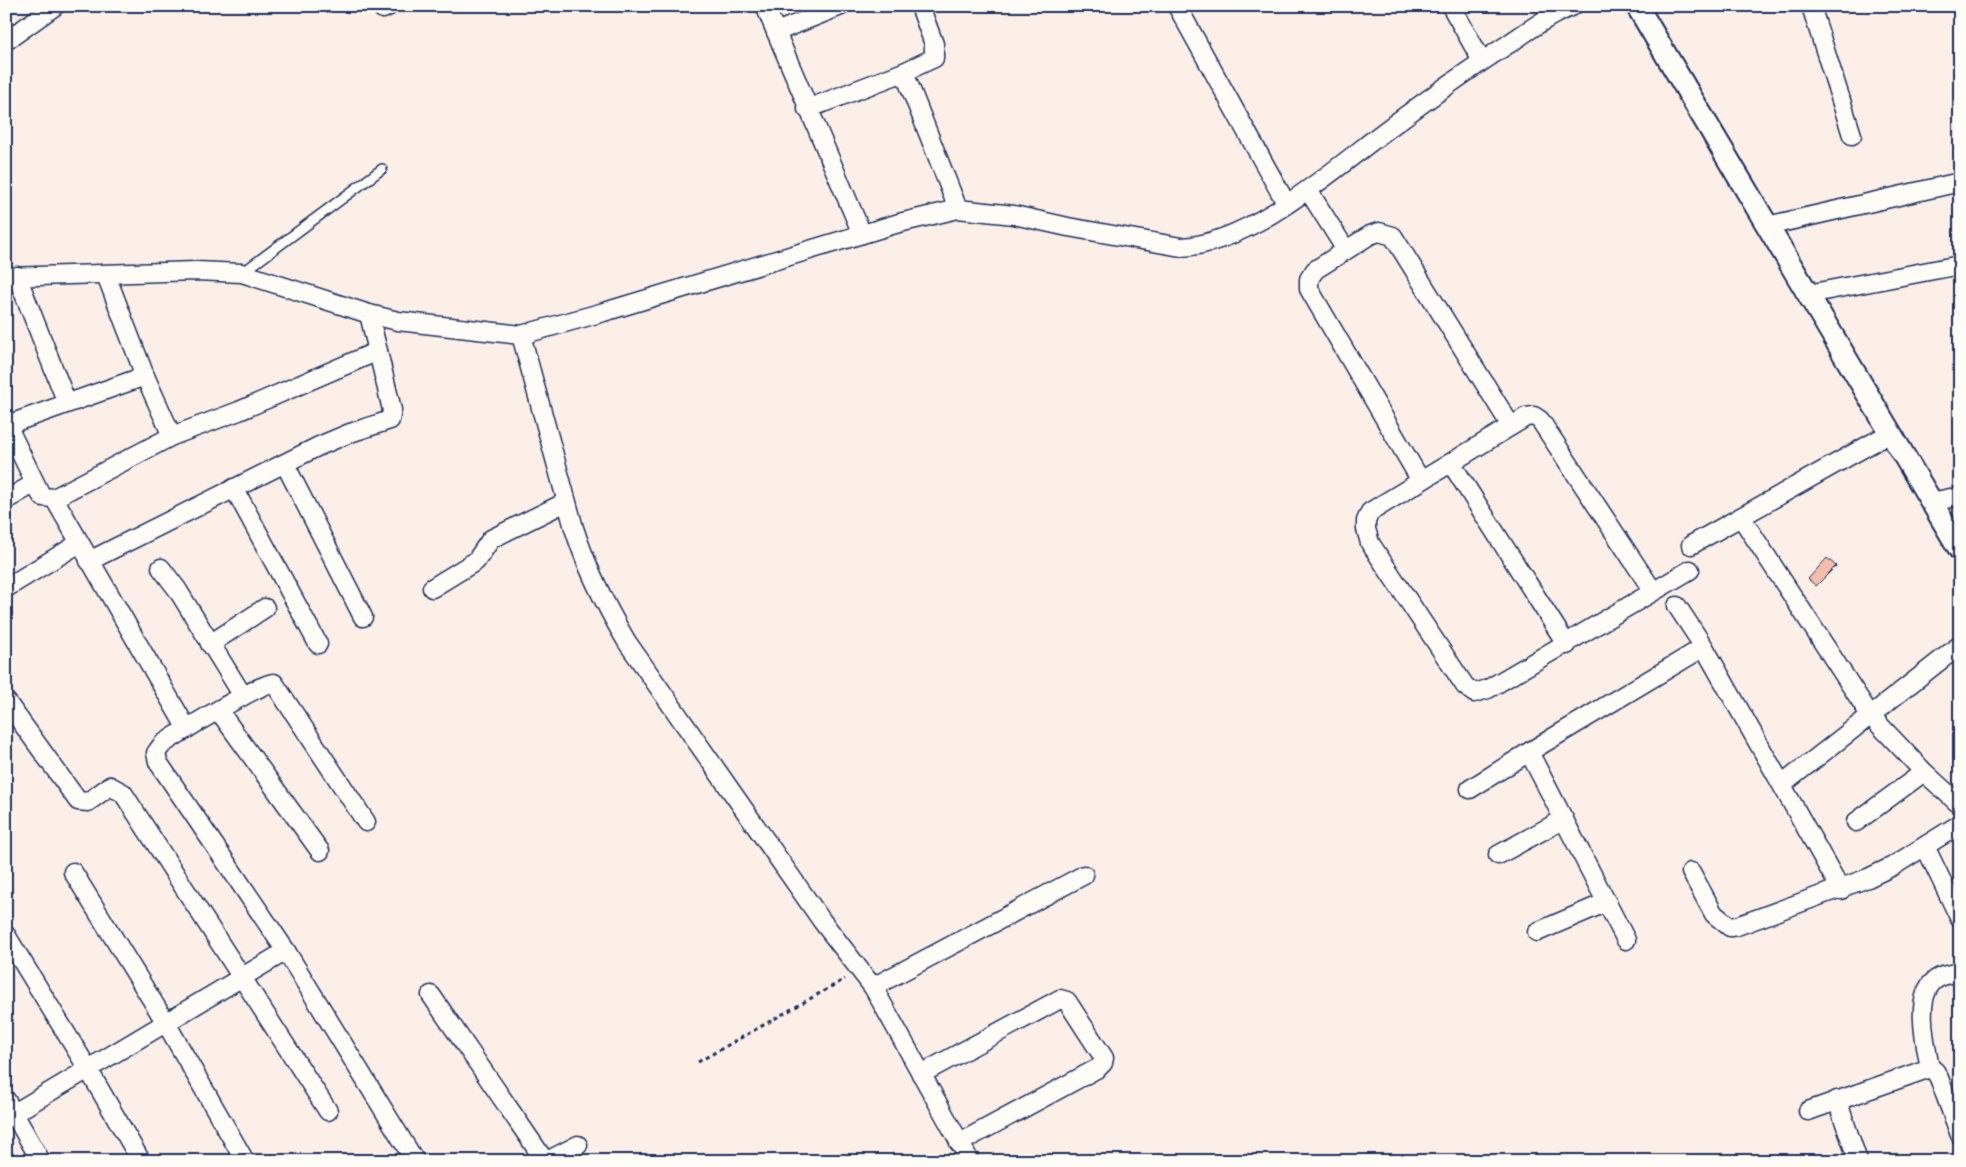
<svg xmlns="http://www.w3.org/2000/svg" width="1966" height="1167" font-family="'Indie Flower',sans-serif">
<rect width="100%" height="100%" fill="#fbefe8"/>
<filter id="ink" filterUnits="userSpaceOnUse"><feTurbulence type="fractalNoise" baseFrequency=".02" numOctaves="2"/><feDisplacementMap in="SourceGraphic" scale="10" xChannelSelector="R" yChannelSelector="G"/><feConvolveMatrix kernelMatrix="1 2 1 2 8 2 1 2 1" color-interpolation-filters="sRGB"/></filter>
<g filter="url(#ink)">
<path fill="#f5bdab" stroke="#1b2f5e" d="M1827,558L1836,566L1816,586L1808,579Z"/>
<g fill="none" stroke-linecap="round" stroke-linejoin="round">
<defs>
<path id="service" d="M242,273L382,169"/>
<g id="minor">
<path d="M765,6L862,234"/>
<path d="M1177,6L1286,203"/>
<path d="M1451,6L1482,61"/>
<path d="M1811,6L1852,135"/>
<path d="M383,9L389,6"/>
<path d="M776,32L841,6"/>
<path d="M6,41L55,6"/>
<path d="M904,72L958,209"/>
<path d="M807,109L904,72L934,58V44L920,6"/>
<path d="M1308,190L1346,250"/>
<path d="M1767,226L1960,182"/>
<path d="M106,275L145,376L172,436"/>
<path d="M17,276L67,403"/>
<path d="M6,277L196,271L242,273L369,314L398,321L521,335L604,312L899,223L958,209L1014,215L1068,227L1181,247C1251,244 1334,169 1389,128C1428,99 1467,71 1507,45C1528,31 1549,15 1573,6"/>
<path d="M1808,294L1960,265"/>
<path d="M521,335L574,528C587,569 605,605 627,642L822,921L873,987L970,1161"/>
<path d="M6,423L40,493L43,497L54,498L172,436L239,411L378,351"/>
<path d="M7,425L145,376"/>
<path d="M1451,463L1567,645"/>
<path d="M285,464L363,617"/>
<path d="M1421,481L1309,289V279L1315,270L1370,235L1379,232L1393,236L1511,426"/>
<path d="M234,488L318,644"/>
<path d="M54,498L187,729"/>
<path d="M6,500L35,483"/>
<path d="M1931,502L1960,496"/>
<path d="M1741,517L1870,715L1924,772L1960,805"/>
<path d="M1691,545L1890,433"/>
<path d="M89,561L319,446L350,433L390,420L392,410L369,314"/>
<path d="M161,568L177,589L243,696"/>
<path d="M6,588L78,544"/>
<path d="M432,588L476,561L491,539L566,502"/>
<path d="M1653,591L1540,420L1534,416L1526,417L1370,512L1366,521V529L1370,543L1465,686L1474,693L1488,689L1690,570"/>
<path d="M1677,606L1704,647L1841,890"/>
<path d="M210,644L265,608"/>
<path d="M6,701L78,801L88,802L110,786L123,793L328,1111"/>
<path d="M219,711L320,851"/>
<path d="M1529,752L1626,940"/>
<path d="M1783,784L1960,645"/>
<path d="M1470,789L1529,752L1704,647"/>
<path d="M366,822L274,683C263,681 176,735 163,744C160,747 158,750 156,753L158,762L286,951L415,1161"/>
<path d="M1856,822L1924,772"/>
<path d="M1925,846L1960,919"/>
<path d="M1498,855L1564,819"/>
<path d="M73,872L166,1023L245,1161"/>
<path d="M1691,872L1714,914L1730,927L1737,926L1868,878L1893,866L1960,824"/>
<path d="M1537,932L1607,902"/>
<path d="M6,935L88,1069L141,1161"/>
<path d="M873,987L1084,875"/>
<path d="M431,995L545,1161"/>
<path d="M1930,1068C1926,1046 1914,998 1934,981C1940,975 1952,974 1960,972"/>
<path d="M921,1074L1060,999L1067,1001L1104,1058L1103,1063L1098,1068L959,1143"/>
<path d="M6,1100L41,1161"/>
<path d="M1837,1100L1858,1161"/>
<path d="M1808,1111L1930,1068L1935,1071L1939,1078L1960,1135"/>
<path d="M6,1118L286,951"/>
<path d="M547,1161L578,1145"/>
</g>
<path id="tertiary" d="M1637,6L1960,550"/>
</defs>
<use href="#service" stroke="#1b2f5e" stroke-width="12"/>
<use href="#minor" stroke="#1b2f5e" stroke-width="21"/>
<use href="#tertiary" stroke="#1b2f5e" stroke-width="25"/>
<path stroke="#1b2f5e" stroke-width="3" stroke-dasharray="4 4" stroke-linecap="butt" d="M698,1062L845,979"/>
<use href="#service" stroke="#fdfcf7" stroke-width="9"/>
<use href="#minor" stroke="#fdfcf7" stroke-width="18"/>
<use href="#tertiary" stroke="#fdfcf7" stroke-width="21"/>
</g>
</g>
<rect width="1966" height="1167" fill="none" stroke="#fdfcf7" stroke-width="25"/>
<rect x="12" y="12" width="1941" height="1142" fill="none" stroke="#1b2f5e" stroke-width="2" filter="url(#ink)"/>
</svg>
